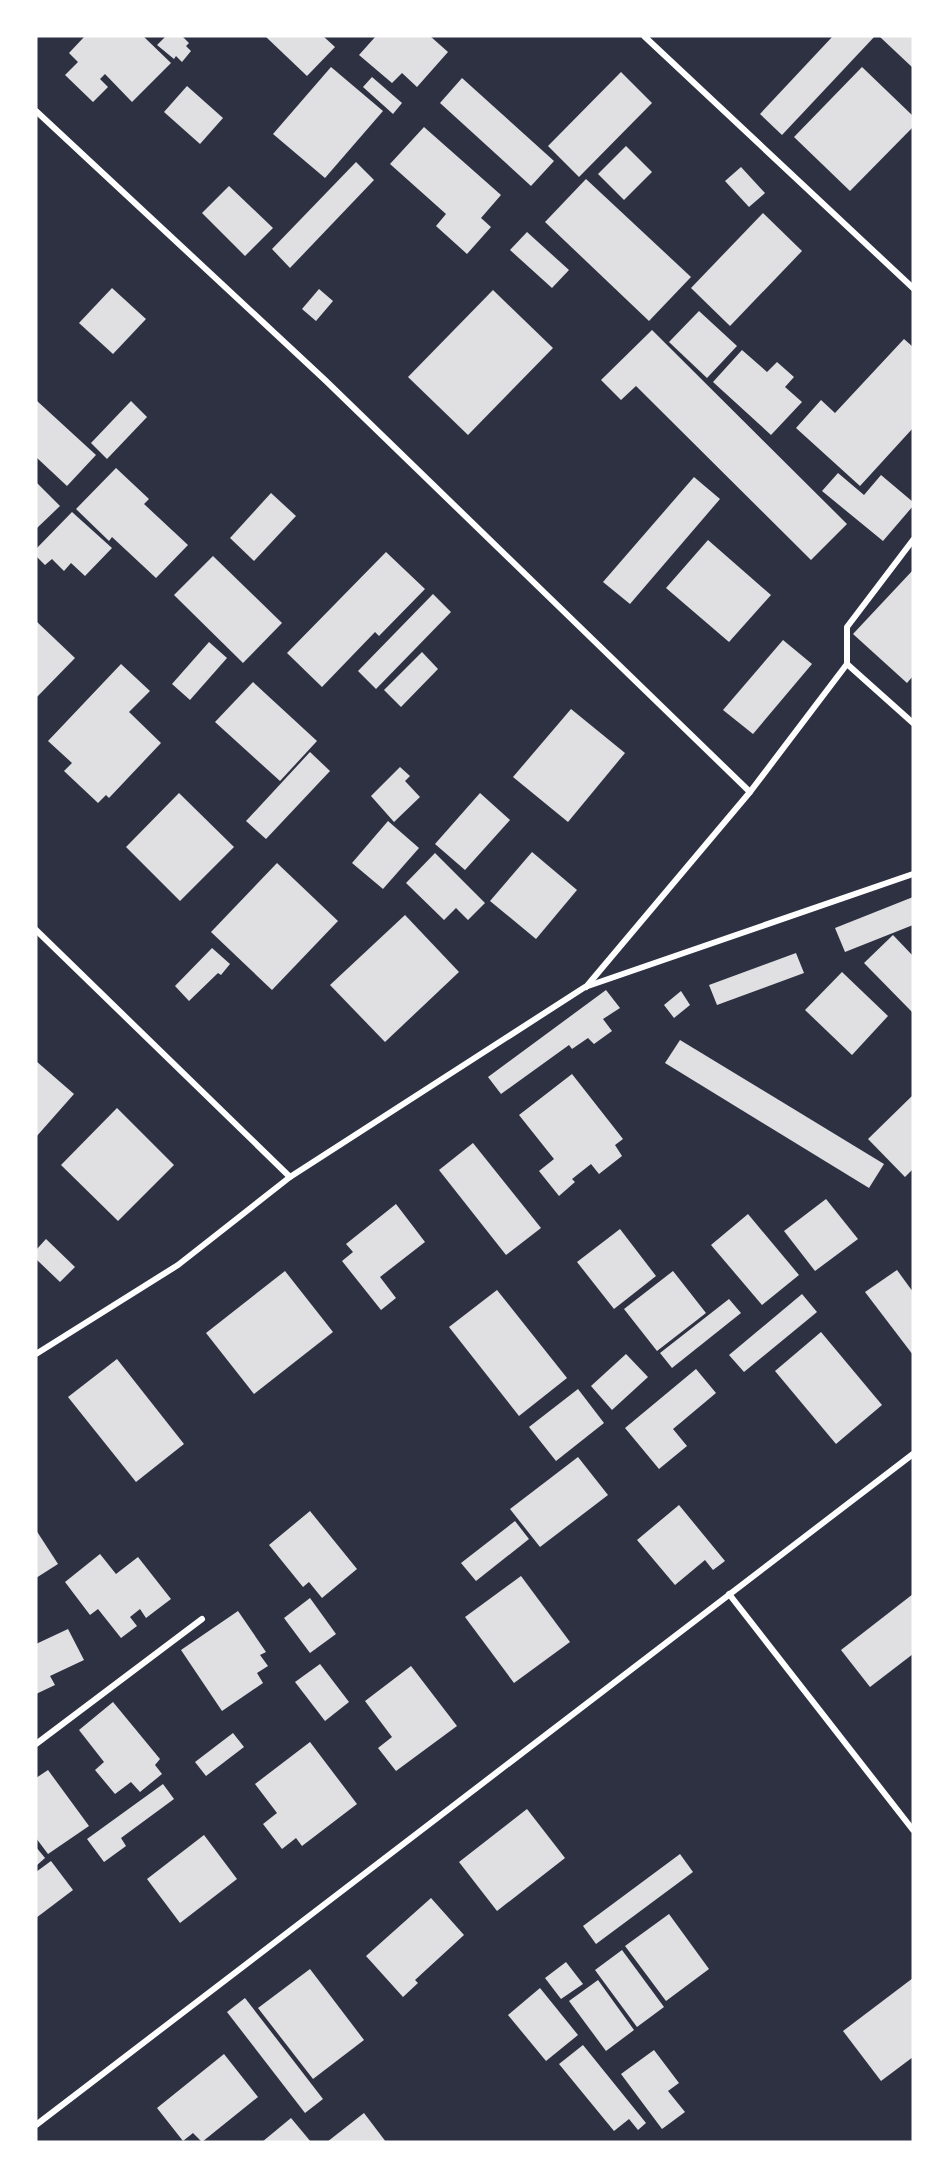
<svg xmlns="http://www.w3.org/2000/svg" width="949" height="2178" font-family="'PT Sans',sans-serif">
<rect width="100%" height="100%" fill="#2d3142"/>
<g fill="#e0e0e3">
<path d="M85,36H143L171,63L132,102L105,74L100,79L108,87L93,102L65,75L78,62L69,53Z"/>
<path d="M166,36H182L189,43L186,46L191,51L182,62L176,56L174,59L157,45Z"/>
<path d="M265,36H323L335,47L307,76Z"/>
<path d="M376,36H430L448,52L417,87L402,73L392,83L359,55Z"/>
<path d="M833,36H875L782,135L760,114Z"/>
<path d="M879,36H913V68Z"/>
<path d="M331,67L383,111L325,178L273,134Z"/>
<path d="M862,67L913,116V127L850,191L794,137Z"/>
<path d="M621,72L652,103L579,177L548,146Z"/>
<path d="M372,77L402,103L393,114L363,87Z"/>
<path d="M462,78L554,161L531,186L440,103Z"/>
<path d="M187,86L223,118L200,144L164,112Z"/>
<path d="M424,127L501,195L481,218L491,227L467,254L436,226L446,214L390,164Z"/>
<path d="M626,146L652,172L624,200L598,174Z"/>
<path d="M356,162L374,180L290,268L272,249Z"/>
<path d="M741,167L765,193L749,207L725,181Z"/>
<path d="M586,179L691,277L649,321L545,222Z"/>
<path d="M229,186L273,228L245,256L202,213Z"/>
<path d="M763,213L802,251L730,326L691,288Z"/>
<path d="M527,232L569,270L552,288L510,250Z"/>
<path d="M112,288L146,319L113,354L79,323Z"/>
<path d="M319,289L333,301L316,321L302,309Z"/>
<path d="M493,290L553,348L468,435L408,377Z"/>
<path d="M699,311L737,346L707,378L669,342Z"/>
<path d="M652,330L847,524L811,560L636,386L621,400L601,380Z"/>
<path d="M904,339L913,347V428L860,486L796,428L821,400L835,413Z"/>
<path d="M742,350L767,372L777,362L794,377L785,387L802,402L771,435L713,382Z"/>
<path d="M36,400L96,455L67,486L36,457Z"/>
<path d="M131,401L147,417L107,459L91,443Z"/>
<path d="M116,468L149,499L144,504L188,545L156,578L112,537L109,541L76,509Z"/>
<path d="M838,473L864,495L881,475L913,502V506L883,541L822,491Z"/>
<path d="M694,477L720,499L630,604L603,582Z"/>
<path d="M36,482L60,506L37,528L36,527Z"/>
<path d="M271,493L296,516L254,561L230,538Z"/>
<path d="M72,512L112,548L85,576L71,563L64,571L52,559L45,565L36,556V549Z"/>
<path d="M708,540L771,595L729,642L666,588Z"/>
<path d="M386,552L425,589L379,636L375,632L322,687L287,653Z"/>
<path d="M213,556L282,623L243,663L174,595Z"/>
<path d="M913,570V676L907,683L853,634Z"/>
<path d="M433,594L451,612L376,689L358,671Z"/>
<path d="M36,621L75,658L36,698Z"/>
<path d="M783,640L812,664L753,734L723,710Z"/>
<path d="M209,642L227,658L190,700L172,684Z"/>
<path d="M422,652L438,669L401,707L384,690Z"/>
<path d="M121,664L150,691L129,712L161,743L109,798L106,795L98,803L64,771L72,763L48,741Z"/>
<path d="M253,682L317,741L280,781L215,722Z"/>
<path d="M571,709L625,753L568,822L513,777Z"/>
<path d="M310,752L330,771L266,839L246,821Z"/>
<path d="M400,767L410,776L405,781L420,797L394,822L371,796Z"/>
<path d="M179,793L234,847L180,901L126,847Z"/>
<path d="M480,793L510,820L465,870L435,844Z"/>
<path d="M388,821L419,848L383,889L352,863Z"/>
<path d="M532,852L577,890L536,939L490,901Z"/>
<path d="M435,853L485,903L468,920L456,908L444,920L406,883Z"/>
<path d="M277,863L338,921L272,990L211,932Z"/>
<path d="M913,897V925L845,952L835,928Z"/>
<path d="M405,915L459,972L385,1042L330,985Z"/>
<path d="M893,935L913,956V1013L864,963Z"/>
<path d="M212,948L230,964L221,975L218,973L189,1001L175,986Z"/>
<path d="M796,953L804,973L717,1005L709,985Z"/>
<path d="M842,972L888,1016L852,1055L805,1010Z"/>
<path d="M606,990L620,1008L603,1019L612,1031L594,1044L588,1038L572,1049L569,1045L501,1094L488,1077Z"/>
<path d="M681,991L690,1005L674,1018L664,1005Z"/>
<path d="M680,1040L884,1164L869,1188L665,1063Z"/>
<path d="M36,1061L74,1094L36,1137Z"/>
<path d="M572,1074L623,1139L615,1145L622,1156L599,1174L591,1164L572,1179L575,1182L559,1196L539,1171L554,1159L519,1115Z"/>
<path d="M913,1095V1169L905,1177L868,1139Z"/>
<path d="M117,1108L174,1165L118,1221L61,1165Z"/>
<path d="M473,1143L541,1228L506,1255L439,1170Z"/>
<path d="M826,1199L858,1239L815,1271L784,1231Z"/>
<path d="M396,1204L425,1242L380,1277L396,1298L381,1310L342,1261L353,1252L346,1244Z"/>
<path d="M748,1214L799,1275L762,1305L711,1245Z"/>
<path d="M620,1229L656,1276L614,1309L577,1262Z"/>
<path d="M46,1239L75,1267L60,1282L36,1259V1250Z"/>
<path d="M897,1270L913,1292V1355L865,1292Z"/>
<path d="M285,1271L333,1332L254,1394L206,1333Z"/>
<path d="M673,1271L706,1313L657,1351L624,1309Z"/>
<path d="M497,1290L567,1378L519,1416L449,1327Z"/>
<path d="M802,1294L817,1312L744,1372L729,1355Z"/>
<path d="M729,1299L741,1313L672,1368L660,1353Z"/>
<path d="M821,1332L882,1405L836,1444L775,1371Z"/>
<path d="M626,1354L648,1377L612,1410L591,1386Z"/>
<path d="M117,1359L184,1444L136,1482L68,1397Z"/>
<path d="M696,1369L716,1393L673,1429L687,1446L659,1469L625,1428Z"/>
<path d="M578,1389L604,1423L556,1461L529,1427Z"/>
<path d="M578,1457L608,1495L540,1547L510,1509Z"/>
<path d="M679,1505L725,1561L713,1570L705,1560L675,1585L637,1540Z"/>
<path d="M310,1511L357,1569L322,1598L309,1582L303,1587L269,1545Z"/>
<path d="M515,1521L529,1539L476,1581L461,1563Z"/>
<path d="M36,1530L58,1564L36,1578Z"/>
<path d="M100,1554L116,1574L138,1557L171,1599L146,1618L140,1609L130,1617L137,1626L121,1638L98,1609L90,1615L65,1582Z"/>
<path d="M521,1576L570,1642L514,1683L465,1617Z"/>
<path d="M913,1594V1654L870,1687L841,1650Z"/>
<path d="M310,1598L336,1634L310,1653L284,1618Z"/>
<path d="M238,1611L266,1652L260,1655L268,1666L257,1673L263,1683L222,1711L181,1650Z"/>
<path d="M68,1629L84,1660L50,1676L55,1685L36,1694V1644Z"/>
<path d="M320,1664L349,1702L325,1721L295,1682Z"/>
<path d="M411,1666L457,1726L396,1771L378,1748L392,1737L365,1701Z"/>
<path d="M113,1702L160,1759L155,1765L162,1774L140,1792L131,1782L115,1794L95,1770L104,1762L79,1730Z"/>
<path d="M233,1733L244,1747L206,1776L195,1762Z"/>
<path d="M310,1742L357,1804L302,1846L296,1838L282,1849L263,1824L277,1813L255,1784Z"/>
<path d="M48,1770L89,1826L48,1854L36,1838V1778Z"/>
<path d="M163,1784L174,1799L121,1838L126,1846L104,1862L87,1839Z"/>
<path d="M527,1809L565,1858L497,1911L459,1862Z"/>
<path d="M204,1835L237,1879L180,1923L147,1879Z"/>
<path d="M36,1847L45,1858L36,1866Z"/>
<path d="M680,1854L693,1872L596,1944L583,1926Z"/>
<path d="M51,1861L73,1890L36,1918V1872Z"/>
<path d="M431,1898L464,1935L415,1980L418,1983L403,1997L366,1956Z"/>
<path d="M669,1914L709,1969L666,2001L625,1946Z"/>
<path d="M622,1950L664,2007L637,2027L595,1970Z"/>
<path d="M566,1962L583,1984L561,1999L545,1978Z"/>
<path d="M310,1969L364,2040L313,2079L258,2008Z"/>
<path d="M913,1978V2057L881,2081L843,2031Z"/>
<path d="M598,1980L634,2030L606,2051L569,2001Z"/>
<path d="M540,1988L578,2035L546,2061L508,2015Z"/>
<path d="M245,1998L323,2099L305,2113L227,2012Z"/>
<path d="M583,2045L646,2123L638,2130L629,2119L614,2131L559,2064Z"/>
<path d="M654,2050L679,2083L668,2091L685,2112L662,2129L621,2074Z"/>
<path d="M224,2054L258,2097L202,2142L193,2133L183,2141L157,2108Z"/>
<path d="M364,2113L386,2142H327Z"/>
<path d="M291,2118L311,2142H262Z"/>
</g>
<g fill="none" stroke-linecap="round" stroke-linejoin="round">
<g stroke="#fff" stroke-width="6">
<path d="M644,36L913,288"/>
<path d="M36,111L325,380L750,792"/>
<path d="M847,664L913,723"/>
<path d="M36,930L290,1177"/>
<path d="M586,987L750,792L847,664V627L913,540"/>
<path d="M36,1354L178,1265L290,1177L585,987L913,874"/>
<path d="M729,1594L913,1830"/>
<path d="M36,1744L202,1619"/>
<path d="M36,2125L913,1454"/>
</g>
</g>
<rect width="949" height="2178" fill="none" stroke="#ffffff" stroke-width="75"/>
</svg>
